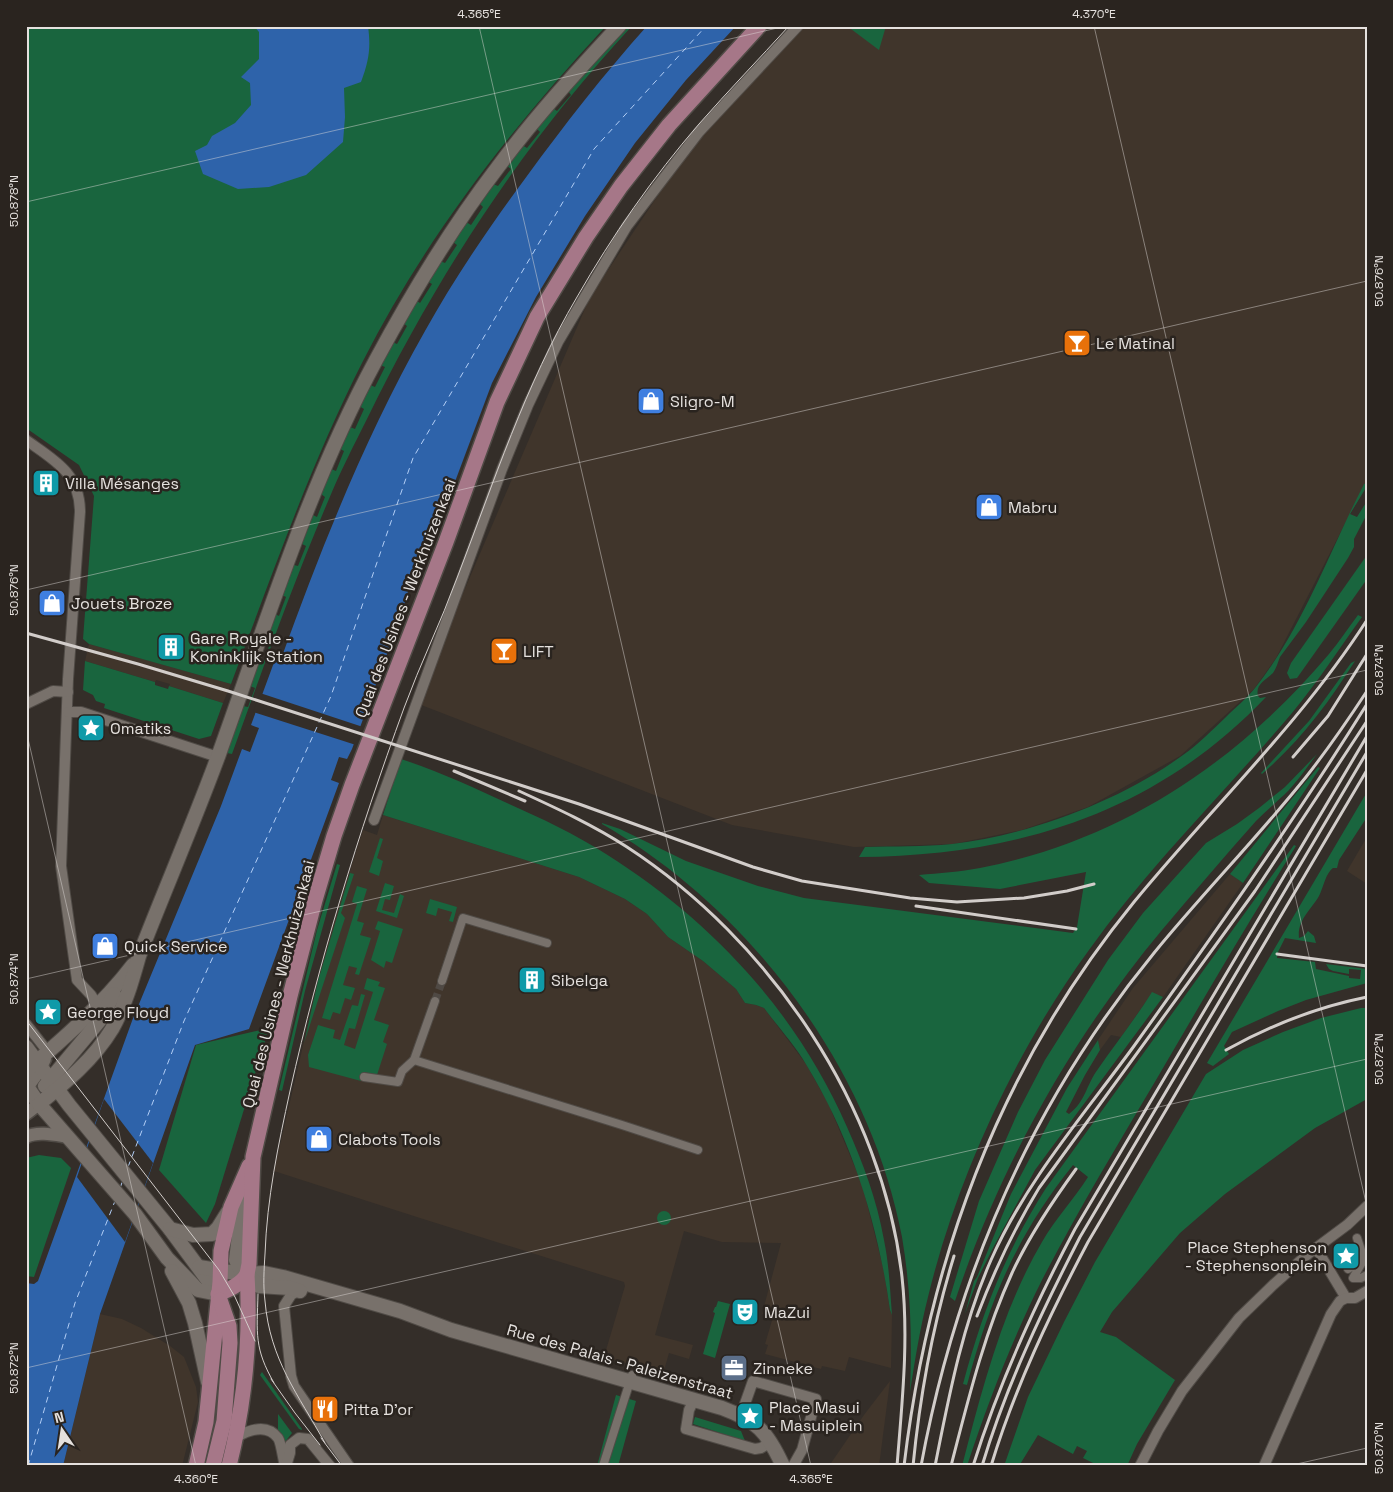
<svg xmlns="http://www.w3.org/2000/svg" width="1393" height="1492" font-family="'Space Grotesk',sans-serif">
<rect width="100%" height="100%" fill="#342e29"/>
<g fill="#40352b">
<path d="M804,26H1367V486L1350,514L1276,658L1254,689L1180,756L1088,807L1022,830L953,844L854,847L732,825L416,703L590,297L697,137L792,35Z"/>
<path d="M89,644L136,657L231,684L223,703L169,686L170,684L156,680L155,682L85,661Z"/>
<path d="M383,815L579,877L625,899L647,914L668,937L703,961L736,989L745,1003L756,1005L764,1008L806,1064L828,1103L862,1184L884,1271L890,1310L892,1315L891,1368L849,1357L845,1371L822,1366L821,1369L765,1354L768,1345L765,1344L773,1317L762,1314L781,1243L722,1242L684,1231L655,1335L693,1345L689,1359L669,1353L663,1374L604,1357L625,1286L624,1282L420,1218L274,1171L318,981L337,912L363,830L377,835Z"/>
<path d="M1367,837V884L1347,871Z"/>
<path d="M1230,874L1243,883L1163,997L1152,993L1121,1037L1111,1035L1100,1050L1098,1040L1133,988Z"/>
<path d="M100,1314L122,1319L141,1328L170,1346L184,1357L196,1387L198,1402L182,1466H63Z"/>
<path d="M890,1381L879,1466H829L864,1415Z"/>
</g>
<g fill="#19653e">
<path d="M26,26H606C511,128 426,237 363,361C310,465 272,575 231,684L89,644L83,639L94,496L79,465L26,428Z"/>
<path d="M627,26H632C524,142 436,277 367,419C354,445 340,472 329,499C293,583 263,669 232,754L227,753L243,706L248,707L255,688L250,686L259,661L264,662L270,643L265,641L275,614L279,616L286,597L282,595L294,565L298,566L306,546L302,544L313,515L317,517L325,497L321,494L331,469L336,471L344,451L340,449L350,427L355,429L364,409L359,406L370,385L375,387L385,367L380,365L392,342L397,344L407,326L403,323L416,300L420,303L432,284L427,281L440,261L445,263L457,245L453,242L466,222L471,225L483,207L479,203L493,184L498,186L511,169L507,166L522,145L527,148L540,132L536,128L553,108L557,111L571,95L568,91Z"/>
<path d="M847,26H886L879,50Z"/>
<path d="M1367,483V486L1350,514L1357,517L1367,501V514L1354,539V547L1348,558L1306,622L1280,657C1278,662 1276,669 1273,673C1266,680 1255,684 1258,696L1260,698L1266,697C1156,813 1016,856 859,857L865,847C894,846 923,847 952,844C1030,835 1120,801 1183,755C1199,744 1212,730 1226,717C1235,708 1247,698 1255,688C1299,633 1326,561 1357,498L1364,484Z"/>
<path d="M1367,555V579L1297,678L1290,679L1287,673L1291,663Z"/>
<path d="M1358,615L1362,617C1339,649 1317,683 1292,713C1225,792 1149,866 1089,950C1016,1050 957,1177 928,1297C920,1328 915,1360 910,1392C912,1338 911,1290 902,1237C870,1068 750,909 602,824V823L620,829L686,861L758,886L804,898L1073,933L1077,927L1086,872L1000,889L929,883L919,875C939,873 960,872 980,868C1120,841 1237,763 1329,654C1339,642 1348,628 1358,615Z"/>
<path d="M85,661L155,682V685L168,689L169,686L223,703L211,736L199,739L104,708L105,704L96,701L93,695L83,690Z"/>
<path d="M1355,661C1327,705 1301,740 1262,774L1261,773L1309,721L1351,663Z"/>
<path d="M1317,754C1308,766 1299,779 1289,790C1278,801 1267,810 1256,821C1224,857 1193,893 1162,930C1071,1039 1000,1166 955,1301L950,1297L979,1201L1018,1112L1045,1060L1108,960L1143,913L1206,843L1237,824L1259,808L1285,787Z"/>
<path d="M401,759C438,771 472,787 507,803C541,818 575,834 606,854C712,921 796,1011 847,1127C863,1163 877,1200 884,1240C889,1264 890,1289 892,1315L890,1310C878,1224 852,1140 807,1066C795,1045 778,1027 764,1008L756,1005L745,1003L736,989L703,961L668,937L647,914L625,899L579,877L383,815Z"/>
<path d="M1318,767L1320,768L1243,883L1230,874Z"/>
<path d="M1367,792V817L1339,860L1337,868C1333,868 1333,867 1330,871C1325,877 1323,888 1319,896C1311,910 1297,920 1299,938L1304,936L1308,931L1314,936L1316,943L1285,938L1278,952L1277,958L1315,962L1316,969L1349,976V978L1360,979L1361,970L1349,969V974L1333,971L1329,969L1326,964L1367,969V983L1306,1000L1278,1011L1232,1032L1224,1046L1229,1054L1213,1066L1207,1063Z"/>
<path d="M380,838L383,839L377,858L383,861L379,876L369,872Z"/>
<path d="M1294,845L1296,846C1248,923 1202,1001 1156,1080C1117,1146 1077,1212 1042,1280C1012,1340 988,1402 967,1466H962C982,1390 1002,1310 1042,1242C1055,1219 1074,1199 1088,1177L1073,1165C1017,1235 990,1299 967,1385L963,1384C983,1310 1005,1253 1046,1188Z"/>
<path d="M337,864L340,865L305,991L282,1091L279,1090L317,930Z"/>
<path d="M350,873L354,874L341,913L345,918L304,1043L318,981Z"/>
<path d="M385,883L394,886L390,900L385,899L382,910L394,913L400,894L404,896L397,918L376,911Z"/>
<path d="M357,886L367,889L357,921L364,923L360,935L371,938L359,975L355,974L357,968L349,966L343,985L355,988L351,1000L345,998L340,1014L333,1012L330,1020L322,1018L357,904L352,902Z"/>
<path d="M430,899L457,907L453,922L449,921L452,912L438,908L436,916L426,913Z"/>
<path d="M378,921L403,929L392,963L386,961L384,968L371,960L380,931L375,929Z"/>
<path d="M367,978L380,982L378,986L385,988L374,1020L389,1025L383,1042L387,1044L377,1075L364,1072L361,1081L309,1067L308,1055L318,1025L335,1030L333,1038L340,1040L352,1005L358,1006L361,994L365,995L355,1029L349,1028L344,1045L355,1049L373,992L364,989Z"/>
<path d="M1152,992L1163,997L1035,1170L994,1246L978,1278L965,1314L974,1281L977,1277L1011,1194L1067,1088L1098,1040L1100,1050L1085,1075L1066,1112L1069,1114C1086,1101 1086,1085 1098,1069C1116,1043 1135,1019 1152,992Z"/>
<path d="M1361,1008H1367V1099L1315,1128L1225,1194L1180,1233L1112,1312L1100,1332L1116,1337L1175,1380L1137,1444L1127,1466H1099L1083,1458L1087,1451L1077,1446L1073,1454L1038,1435L1019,1466H1004L1028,1397L1064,1322L1095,1262L1206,1074L1243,1050L1283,1032L1321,1018Z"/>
<path d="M269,1028L215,1204L206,1223L159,1170L196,1045Z"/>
<path d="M39,1155L61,1158L71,1168L34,1277L26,1276V1158Z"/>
<circle cx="664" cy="1218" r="7"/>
<path d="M1353,1243L1359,1253L1344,1263L1337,1252Z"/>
<path d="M718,1301L730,1304L715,1358L703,1354L715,1313L713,1312L715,1307H716Z"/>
<path d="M262,1372L302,1429V1430L299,1429L260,1375Z"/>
<path d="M616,1395L636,1401L618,1466H597Z"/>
<path d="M278,1414L292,1433L285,1442L278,1432Z"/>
<path d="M695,1417L741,1431L745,1441L693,1424Z"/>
</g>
<g fill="#2e63aa">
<path d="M254,26H368C371,48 369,61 361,82L344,88L345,117L343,142L306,175L269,187L238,189L203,174L195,151L207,145L212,136L235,123L251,105L250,83L241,77L259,59V32Z"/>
<path d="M647,26H736L686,80L635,143L585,216L536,297L492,383L438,527L434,529L417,576L411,581L400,619L352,749L347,759L339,757L331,780L339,783L249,1029L195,1045L100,1314L63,1466H26V1283L34,1284L38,1281L132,1021L221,806L242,749L250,752L259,728L251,725L276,657L281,659C322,546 366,435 425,331C455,277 490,226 527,176C565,124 604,74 647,26Z"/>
</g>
<g fill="#342e29">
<path d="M260,693L363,727L356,745L253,712Z"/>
<path d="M104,1099L153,1163L125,1242L77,1177Z"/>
</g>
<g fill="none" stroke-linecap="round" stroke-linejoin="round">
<g stroke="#b2cef6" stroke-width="1" stroke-dasharray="6 5" stroke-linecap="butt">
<path d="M128,1167L184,1021L331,696L413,458L594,149L706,26"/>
<path d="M120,1188L123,1180"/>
<path d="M28,1466L75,1303L115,1201"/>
</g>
<path stroke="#4f4944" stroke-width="8" stroke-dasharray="8 4" stroke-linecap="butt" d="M435,1001L442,981"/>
<defs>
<g id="pedestrian">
<path d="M442,981L463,918L547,943"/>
<path d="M435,1001L414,1060L622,1125L698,1150"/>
<path d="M364,1077L398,1082L402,1071L414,1060"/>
<path d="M1357,1238L1364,1259L1353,1278H1361L1367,1275"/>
<path d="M1348,1269L1363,1260"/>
<path d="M603,1466L632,1375"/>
</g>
<g id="minor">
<path d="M26,440C54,460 80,473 80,512L68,679L61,866L77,980L91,995L101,1011"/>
<path d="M26,704L53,691L68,692"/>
<path d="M68,712H81L218,757"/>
<path d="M374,820L502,469L528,405L558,342L627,226L699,132L798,26"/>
<path d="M26,1024L48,1052"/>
<path d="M1316,1248L1346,1298"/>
<path d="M299,1290L291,1295L284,1306L291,1376L294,1386L349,1466"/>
<path d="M1346,1298H1355L1367,1291"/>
<path d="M694,1400L689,1410L686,1429L755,1449L761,1448L771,1442"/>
<path d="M741,1415L753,1381L816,1399L802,1450L793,1466"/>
<path d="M237,1437C249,1430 267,1423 278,1438C281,1442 283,1459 285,1466"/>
<path d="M286,1466L290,1453V1445L299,1438L308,1439L330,1466"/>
<path d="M1140,1466L1158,1431L1182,1391L1239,1318L1273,1285L1308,1254L1347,1225L1367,1206"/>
<path d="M1264,1466L1331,1314L1340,1301L1346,1298"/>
</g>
<g id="tertiary">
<path d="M26,1089L38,1073L45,1059"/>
<path d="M26,1114L39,1104"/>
<path d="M26,1137C38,1131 55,1135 68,1137"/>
</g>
<g id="secondary">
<path d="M26,1047L69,1105L170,1229L218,1294"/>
<path d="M26,1072C36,1061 47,1053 58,1043C85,1019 111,994 133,965"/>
<path d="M26,1085L39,1104L135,1214L167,1258L198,1290L218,1294"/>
<path d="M45,1086L100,1020L114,994"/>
<path d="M39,1104C66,1082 94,1059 112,1029C125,1006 132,981 139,956C165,889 194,822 219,754C267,621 309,484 376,360C412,293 452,227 498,167C535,117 577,71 619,26"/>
<path d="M170,1229L193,1235L212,1234L218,1228L228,1212"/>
<path d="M199,1267L242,1274L264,1273L283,1277L400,1311L451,1330L722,1408C757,1421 767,1431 783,1466"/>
<path d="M172,1271L189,1303L195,1323L208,1382"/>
<path d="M242,1274L236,1260L245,1186L244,1179"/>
<path d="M247,1274L259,1286L290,1288L300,1291"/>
</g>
<g id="primary">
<path d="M218,1294C228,1290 242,1284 247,1274"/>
<path d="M196,1466L206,1422L220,1282L221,1251L231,1207L249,1166"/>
<path d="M213,1466L224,1421L230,1343L229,1326L220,1300"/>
<path d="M229,1466C245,1402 251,1340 247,1274L249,1264L253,1157L290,996L315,900L334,836L352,785L446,542L497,402L537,317L586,237L621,186L669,125L759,26"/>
</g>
</defs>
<use href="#pedestrian" stroke="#504b46" stroke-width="10"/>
<use href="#minor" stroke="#504b46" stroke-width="12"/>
<use href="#tertiary" stroke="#504b46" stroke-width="15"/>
<use href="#secondary" stroke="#504b46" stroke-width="16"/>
<use href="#primary" stroke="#504b46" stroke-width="18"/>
<use href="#pedestrian" stroke="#78716b" stroke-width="8"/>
<use href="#minor" stroke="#78716b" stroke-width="10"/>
<use href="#tertiary" stroke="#78716b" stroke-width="12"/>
<use href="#secondary" stroke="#78716b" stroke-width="14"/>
<use href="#primary" stroke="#a67788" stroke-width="15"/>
<g stroke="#d2cdca" stroke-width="1">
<path d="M26,1020L219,1270L235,1297L255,1341"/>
<path d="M258,1294C257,1334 254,1348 274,1383"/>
<path d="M271,1379L295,1413L320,1445"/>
<path d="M321,1438L342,1466"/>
<path d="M325,1443C298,1394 270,1360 265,1301C263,1285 264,1270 265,1254C267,1198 278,1146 290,1091C319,961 358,834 404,708C420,664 441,622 457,578C494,482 525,385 577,297C612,236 653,177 699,124C728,91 759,59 789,26"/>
</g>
<g stroke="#d2cdca" stroke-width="3">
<path d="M26,633L138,664L228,691L579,804L753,867L802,881L910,898L957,902L1024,898L1067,891L1094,884"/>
<path d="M1293,757L1328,716L1367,654"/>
<path d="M454,771L525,801"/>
<path d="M519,791C556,808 593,825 627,847C770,940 883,1107 902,1277C909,1340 902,1403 897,1466"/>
<path d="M916,906L1076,929"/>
<path d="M1277,954L1367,966"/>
<path d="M1226,1050C1271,1025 1317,1007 1367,997"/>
<path d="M977,1316C994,1271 1014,1229 1039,1188L1255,891L1367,721"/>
<path d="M904,1466C929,1257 1001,1065 1134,902C1212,807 1300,724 1367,620"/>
<path d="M913,1466C920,1395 933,1324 954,1256"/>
<path d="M921,1466C956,1277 1032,1102 1154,953C1203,893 1258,837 1306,777C1328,749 1348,720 1367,691"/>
<path d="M935,1466C949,1396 962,1326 991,1260C1026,1181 1083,1116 1134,1046C1214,934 1294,821 1367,704"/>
<path d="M951,1466C968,1400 984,1334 1012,1273C1029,1236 1052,1202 1076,1169"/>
<path d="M973,1466C999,1383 1034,1306 1075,1229L1367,736"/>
<path d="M982,1466C1006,1386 1042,1311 1080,1237L1367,752"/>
<path d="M991,1466C1015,1387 1050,1314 1088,1242L1367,770"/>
</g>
</g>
<path fill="none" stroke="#e5e1de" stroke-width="1" stroke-opacity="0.45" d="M479,26L811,1466M1094,26L1367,1207M26,202L786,26M26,590L1367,281M26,730L196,1466M26,979L1367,670M26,1368L1367,1059M1288,1466L1367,1448"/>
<defs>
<symbol id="bar-square" viewBox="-11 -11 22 22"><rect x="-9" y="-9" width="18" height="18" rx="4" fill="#e8710a" stroke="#2a241f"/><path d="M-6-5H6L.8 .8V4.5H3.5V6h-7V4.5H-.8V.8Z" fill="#fff"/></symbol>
<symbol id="shop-square" viewBox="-11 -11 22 22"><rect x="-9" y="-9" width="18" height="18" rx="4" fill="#3f7fe0" stroke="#2a241f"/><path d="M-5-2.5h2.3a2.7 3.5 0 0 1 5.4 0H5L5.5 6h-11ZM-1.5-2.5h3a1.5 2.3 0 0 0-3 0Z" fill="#fff"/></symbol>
<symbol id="building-square" viewBox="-11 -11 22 22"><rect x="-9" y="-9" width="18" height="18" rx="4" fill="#0f9aa8" stroke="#2a241f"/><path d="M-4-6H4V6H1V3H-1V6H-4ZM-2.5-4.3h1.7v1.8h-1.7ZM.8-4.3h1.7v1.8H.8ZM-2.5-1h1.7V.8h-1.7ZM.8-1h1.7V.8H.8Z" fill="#fff"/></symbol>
<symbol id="sight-square" viewBox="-11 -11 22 22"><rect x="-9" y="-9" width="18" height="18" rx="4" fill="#0f9aa8" stroke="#2a241f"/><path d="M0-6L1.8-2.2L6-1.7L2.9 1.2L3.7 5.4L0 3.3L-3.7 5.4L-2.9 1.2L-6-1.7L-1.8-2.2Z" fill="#fff"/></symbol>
<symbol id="theatre-square" viewBox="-11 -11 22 22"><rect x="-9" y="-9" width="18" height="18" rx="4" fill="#0f9aa8" stroke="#2a241f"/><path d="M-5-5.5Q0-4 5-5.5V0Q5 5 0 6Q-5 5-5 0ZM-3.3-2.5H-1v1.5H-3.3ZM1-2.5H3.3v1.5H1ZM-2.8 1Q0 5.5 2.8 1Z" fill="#fff"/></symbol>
<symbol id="office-square" viewBox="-11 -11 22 22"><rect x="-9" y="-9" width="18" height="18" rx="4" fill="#5c6f8a" stroke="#2a241f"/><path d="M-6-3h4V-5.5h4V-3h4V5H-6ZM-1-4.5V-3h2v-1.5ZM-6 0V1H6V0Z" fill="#fff"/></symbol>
<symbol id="restaurant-square" viewBox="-11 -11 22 22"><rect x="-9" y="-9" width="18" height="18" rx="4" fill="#e8710a" stroke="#2a241f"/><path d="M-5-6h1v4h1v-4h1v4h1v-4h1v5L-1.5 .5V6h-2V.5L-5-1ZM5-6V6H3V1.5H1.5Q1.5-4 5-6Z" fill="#fff"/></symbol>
</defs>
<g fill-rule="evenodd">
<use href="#bar-square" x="1061" y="327" width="32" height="32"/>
<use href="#shop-square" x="635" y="385" width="32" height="32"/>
<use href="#building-square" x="30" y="467" width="32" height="32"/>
<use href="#shop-square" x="973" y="491" width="32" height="32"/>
<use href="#shop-square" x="36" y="587" width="32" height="32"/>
<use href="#building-square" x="155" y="631" width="32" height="32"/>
<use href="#bar-square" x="488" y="635" width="32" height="32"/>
<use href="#sight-square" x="75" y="712" width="32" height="32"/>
<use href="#shop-square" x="89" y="930" width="32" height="32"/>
<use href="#building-square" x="516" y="964" width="32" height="32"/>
<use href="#sight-square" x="32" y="996" width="32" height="32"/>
<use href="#shop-square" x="303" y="1123" width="32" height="32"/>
<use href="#sight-square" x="1330" y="1240" width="32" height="32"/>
<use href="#theatre-square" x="729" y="1296" width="32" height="32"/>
<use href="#office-square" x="718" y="1352" width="32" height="32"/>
<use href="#restaurant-square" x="309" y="1393" width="32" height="32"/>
<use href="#sight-square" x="734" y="1400" width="32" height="32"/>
</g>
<g text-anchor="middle" stroke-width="5" stroke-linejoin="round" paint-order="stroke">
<g font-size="16" fill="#e5e1de" stroke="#2a241f" text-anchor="start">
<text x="1096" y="349">Le Matinal</text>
<text x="670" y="407">Sligro-M</text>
<text x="65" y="489">Villa Mésanges</text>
<text x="1008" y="513">Mabru</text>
<text x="71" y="609">Jouets Broze</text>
<text x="190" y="644">Gare Royale -<tspan x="190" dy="18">Koninklijk Station</tspan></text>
<text x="523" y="657">LIFT</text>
<text x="110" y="734">Omatiks</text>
<text x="124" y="952">Quick Service</text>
<text x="551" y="986">Sibelga</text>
<text x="67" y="1018">George Floyd</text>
<text x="338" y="1145">Clabots Tools</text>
<text x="1327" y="1253" text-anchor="end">Place Stephenson<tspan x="1327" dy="18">- Stephensonplein</tspan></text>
<text x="764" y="1318">MaZui</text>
<text x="753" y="1374">Zinneke</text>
<text x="769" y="1413">Place Masui<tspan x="769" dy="18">- Masuiplein</tspan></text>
<text x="344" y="1415">Pitta D’or</text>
</g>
<g font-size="16" fill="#e5e1de" stroke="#2a241f">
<text transform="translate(405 598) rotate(-69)" y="6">Quai des Usines - Werkhuizenkaai</text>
<text transform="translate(278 984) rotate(-76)" y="6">Quai des Usines - Werkhuizenkaai</text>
<text transform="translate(620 1361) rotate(16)" y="6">Rue des Palais - Paleizenstraat</text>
</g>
</g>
<rect width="1393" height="1492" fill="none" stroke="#2a241f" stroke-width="55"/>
<g transform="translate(62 1430) rotate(347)" stroke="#2a241f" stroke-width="4" paint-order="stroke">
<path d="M0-4L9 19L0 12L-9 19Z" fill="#e5e1de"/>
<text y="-8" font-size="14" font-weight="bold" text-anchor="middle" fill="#e5e1de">N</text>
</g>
<rect x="28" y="28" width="1338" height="1436" fill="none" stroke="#e5e1de" stroke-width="2"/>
<g font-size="12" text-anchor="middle" fill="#e5e1de">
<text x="479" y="18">4.365°E</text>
<text x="1094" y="18">4.370°E</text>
<text transform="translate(14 201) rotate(-90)" y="4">50.878°N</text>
<text transform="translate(1379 281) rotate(-90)" y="4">50.876°N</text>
<text transform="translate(14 590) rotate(-90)" y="4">50.876°N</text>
<text transform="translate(1379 670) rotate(-90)" y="4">50.874°N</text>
<text transform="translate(14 979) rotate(-90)" y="4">50.874°N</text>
<text transform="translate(1379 1059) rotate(-90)" y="4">50.872°N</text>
<text transform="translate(14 1368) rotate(-90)" y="4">50.872°N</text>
<text transform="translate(1379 1448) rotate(-90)" y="4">50.870°N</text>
<text x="196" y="1483">4.360°E</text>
<text x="811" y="1483">4.365°E</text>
</g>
</svg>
